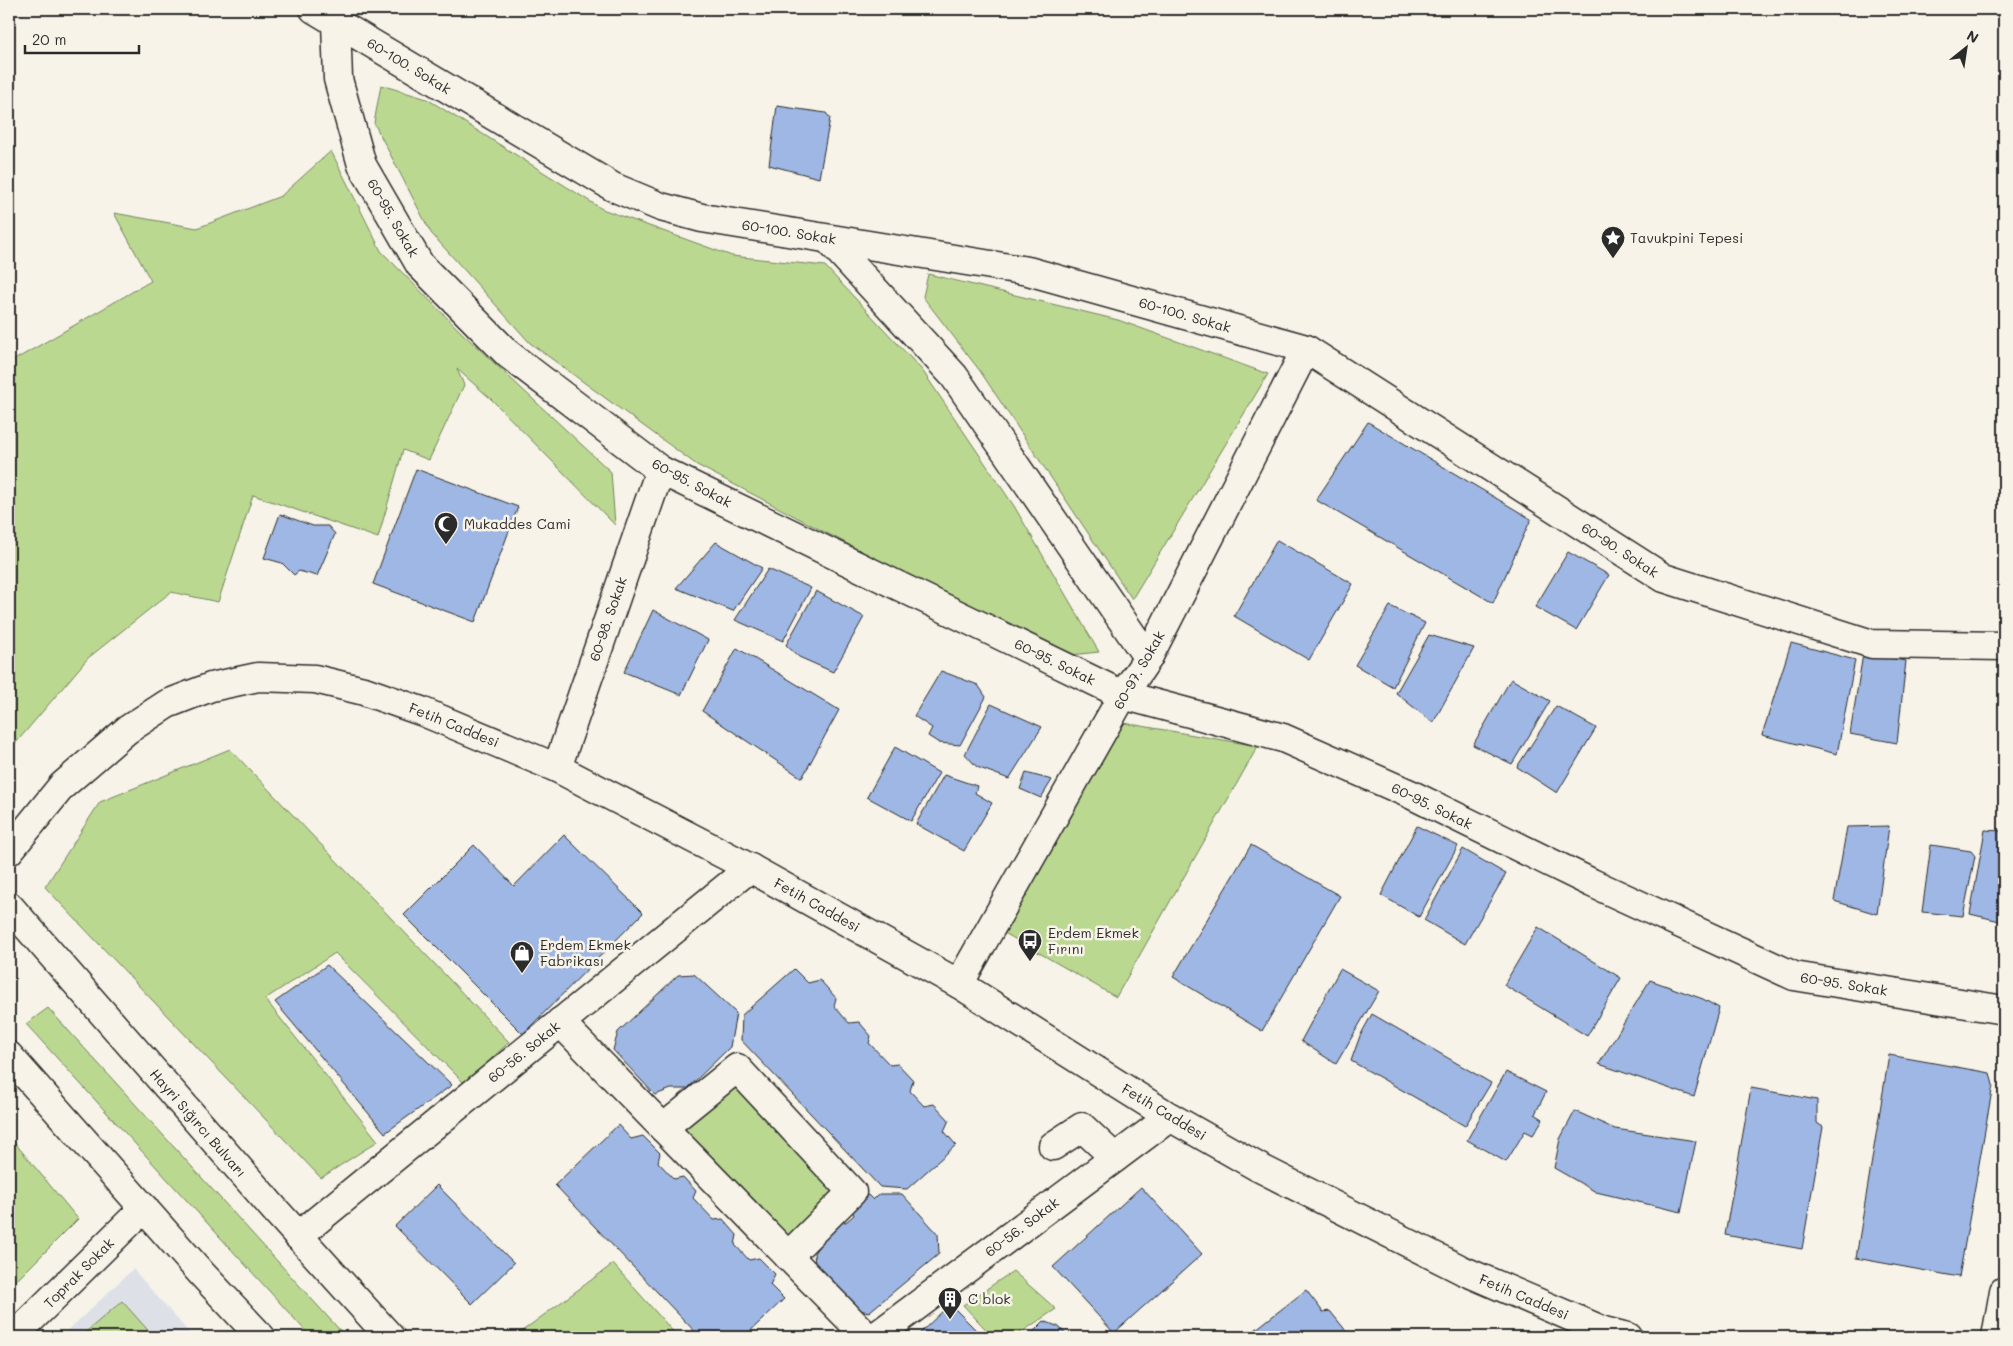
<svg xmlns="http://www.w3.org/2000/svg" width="2013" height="1346" font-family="Mali,sans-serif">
<rect width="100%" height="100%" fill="#f7f3e8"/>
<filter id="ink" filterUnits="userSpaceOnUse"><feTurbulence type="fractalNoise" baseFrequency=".02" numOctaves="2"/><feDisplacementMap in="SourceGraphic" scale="10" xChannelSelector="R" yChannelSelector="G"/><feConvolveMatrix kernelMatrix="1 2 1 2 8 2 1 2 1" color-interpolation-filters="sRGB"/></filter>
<g filter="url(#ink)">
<path fill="#dde1e7" d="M133,1269L193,1337H61Z"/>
<g fill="#bbd891" stroke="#73825e">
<path d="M381,85L427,99L602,209L732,256L825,266L922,370L1014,506L1099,652L1061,656L697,465L530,343L431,233L374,123Z"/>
<path d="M331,151L381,251L461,332L611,472L615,525L491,399L457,369L464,385L429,460L403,450L378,538L253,495L218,602L171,592L88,658L9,751V363L151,281L114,213L197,228L281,196Z"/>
<path d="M928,274L1118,320L1268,374L1132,599L980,371L923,297Z"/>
<path d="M1124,723L1258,746L1116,997L1001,931Z"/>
<path d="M230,749L509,1042L465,1084L335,953L265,999L378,1141L321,1178L45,887L100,802Z"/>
<path d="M48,1008L346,1337H311L26,1024Z"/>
<path d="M738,1079L836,1188L788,1244L674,1127Z"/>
<path d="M9,1136L78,1219L9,1288Z"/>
<path d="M613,1264L678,1337H514Z"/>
<path d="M1013,1271L1056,1309L1014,1337H993L963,1305Z"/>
<path d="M122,1301L154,1337H80Z"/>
</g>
<g fill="#9fb7e4" stroke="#2b2b2b">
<path d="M777,106L826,113L830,118L819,178L769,165Z"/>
<path d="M1368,422L1531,519L1493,603L1316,500Z"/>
<path d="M416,469L518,507L475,622L373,584Z"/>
<path d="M280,514L313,526H328L335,534L317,576L299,571L294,575L282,563L264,558Z"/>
<path d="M1277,540L1353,584L1309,660L1234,616Z"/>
<path d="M716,542L762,568L733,611L676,588Z"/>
<path d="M1568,552L1609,575L1576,630L1535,607Z"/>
<path d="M768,569L811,588L783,641L735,620Z"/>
<path d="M816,591L864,617L833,672L799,657L786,645Z"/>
<path d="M1390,606L1425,623L1393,687L1355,665Z"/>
<path d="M653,610L708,640L681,695L624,672Z"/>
<path d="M1429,635L1474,648L1433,723L1396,693Z"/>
<path d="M1791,643L1855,660L1837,754L1762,735Z"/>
<path d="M737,648L839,710L802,778L702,711Z"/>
<path d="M1863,654L1906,661L1897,743L1850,734Z"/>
<path d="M941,671L978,685L986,697L960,745L939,743L928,736L932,728L914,716Z"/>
<path d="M1511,679L1550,701L1512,764L1473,745Z"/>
<path d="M991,704L1042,727L1009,779L977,767L965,754Z"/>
<path d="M1556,706L1596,728L1557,793L1517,767Z"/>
<path d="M895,747L939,773L911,821L867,797Z"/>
<path d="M1026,773L1052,780L1041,798L1020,789Z"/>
<path d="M944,775L977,786L975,793L992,803L964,851L916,824Z"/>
<path d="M1417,826L1458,846L1419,917L1381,895Z"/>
<path d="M1889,826L1877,914L1834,901L1847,827Z"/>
<path d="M1985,830L2002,831L2004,836V922L1970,914Z"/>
<path d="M564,835L643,913L523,1034L404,915L474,845L514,886Z"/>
<path d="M1251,845L1340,896L1262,1031L1173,977Z"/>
<path d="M1931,845L1971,851L1975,856L1963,916L1922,912Z"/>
<path d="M1463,849L1506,874L1465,944L1424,920Z"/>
<path d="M1538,927L1621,978L1587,1036L1504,985Z"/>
<path d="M327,965L452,1085L385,1133L275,1002Z"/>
<path d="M794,969L808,983L820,980L836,998L834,1006L849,1023L859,1022L871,1036L869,1043L890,1065L898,1064L913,1080L910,1091L924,1106L934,1104L949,1120L944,1131L956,1145L907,1189L880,1187L741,1040L742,1015Z"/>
<path d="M1340,969L1379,991L1336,1064L1301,1041Z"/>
<path d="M694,974L736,1013L730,1047L687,1089H671L655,1095L613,1050L618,1032L678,975Z"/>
<path d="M1650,980L1703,999L1719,1008L1694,1097L1599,1064Z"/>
<path d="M1372,1014L1491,1083L1465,1126L1351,1061L1360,1036Z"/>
<path d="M1889,1055L1990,1073L1993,1085L1959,1277L1856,1258Z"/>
<path d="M1506,1072L1546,1092L1535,1114L1543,1119L1533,1135L1525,1131L1506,1162L1467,1140Z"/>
<path d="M1751,1088L1817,1100V1123L1823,1127L1802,1249L1725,1235Z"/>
<path d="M1575,1111L1615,1129L1696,1141L1681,1212L1596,1192L1554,1168L1560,1139Z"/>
<path d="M618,1125L631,1139L643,1136L660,1153L658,1162L674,1179L683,1177L696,1191L693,1198L714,1220L723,1219L737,1235L735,1245L749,1260L759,1258L775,1274L770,1285L784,1299L744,1337H700L555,1185Z"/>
<path d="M437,1185L514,1263L472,1304L395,1226Z"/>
<path d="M1141,1187L1202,1254L1114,1333L1053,1267Z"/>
<path d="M879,1194H902L938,1234L939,1254L869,1312L849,1308L816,1275L814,1253L821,1243L822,1236L840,1221L846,1222L854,1215L851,1208L861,1198L868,1195L873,1200Z"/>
<path d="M1306,1290L1323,1312L1330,1311L1351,1337H1246Z"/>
<path d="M950,1304L983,1337H916Z"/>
<path d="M1044,1321L1059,1327L1068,1337H1028Z"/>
</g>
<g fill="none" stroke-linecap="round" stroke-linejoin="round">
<defs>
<g id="minor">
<path d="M314,9L613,187L661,207L702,218L1028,271L1306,349L1664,578L1872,644L2004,646"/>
<path d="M336,22L338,79L362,165L420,265L508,354L660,470L1123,695L1283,738L1410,794L1592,883L1794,976L2004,1010"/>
<path d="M828,239L954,376L1148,658"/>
<path d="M557,768L660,470"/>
<path d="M9,851L62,786L127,730L167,704L211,687L258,677L315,679L364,691L421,711L557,768L750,868L959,984L1170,1117L1258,1167L1462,1270L1604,1331L1628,1337"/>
<path d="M9,906L276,1211L390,1337"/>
<path d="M959,984L1123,695L1148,658L1306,349"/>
<path d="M560,1022L867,1337"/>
<path d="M9,1056L202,1274L261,1337"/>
<path d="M663,1128L737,1068L852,1192L788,1256"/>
<path d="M1053,1146L1082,1127L1115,1158"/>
<path d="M298,1236L750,868"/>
<path d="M13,1337L144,1208"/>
<path d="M875,1337L1170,1117"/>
<path d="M1996,1337L2004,1291"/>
</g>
</defs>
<use href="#minor" stroke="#2b2b2b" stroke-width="31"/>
<use href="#minor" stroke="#f7f3e8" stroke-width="28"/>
</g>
</g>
<defs>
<symbol id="sight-pin" viewBox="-11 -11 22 30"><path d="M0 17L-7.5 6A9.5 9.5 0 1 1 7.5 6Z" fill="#2b2b2b" stroke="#f7f3e8"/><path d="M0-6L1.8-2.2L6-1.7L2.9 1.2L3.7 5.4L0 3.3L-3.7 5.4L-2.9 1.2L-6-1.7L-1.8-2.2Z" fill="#fff"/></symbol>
<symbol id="mosque-pin" viewBox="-11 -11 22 30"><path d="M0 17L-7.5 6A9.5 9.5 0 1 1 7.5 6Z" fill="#2b2b2b" stroke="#f7f3e8"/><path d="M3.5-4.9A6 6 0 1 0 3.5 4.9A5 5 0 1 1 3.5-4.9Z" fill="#fff"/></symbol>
<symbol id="bus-pin" viewBox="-11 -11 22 30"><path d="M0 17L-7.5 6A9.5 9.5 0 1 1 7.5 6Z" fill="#2b2b2b" stroke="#f7f3e8"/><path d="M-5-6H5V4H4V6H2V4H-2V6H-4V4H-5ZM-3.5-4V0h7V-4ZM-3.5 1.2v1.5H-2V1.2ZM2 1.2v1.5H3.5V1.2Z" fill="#fff"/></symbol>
<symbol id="shop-pin" viewBox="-11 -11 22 30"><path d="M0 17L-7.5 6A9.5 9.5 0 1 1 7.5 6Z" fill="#2b2b2b" stroke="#f7f3e8"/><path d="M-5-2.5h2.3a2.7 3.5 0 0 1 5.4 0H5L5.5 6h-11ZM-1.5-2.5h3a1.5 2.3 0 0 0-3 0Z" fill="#fff"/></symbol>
<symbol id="building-pin" viewBox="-11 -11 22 30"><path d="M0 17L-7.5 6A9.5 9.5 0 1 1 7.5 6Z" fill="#2b2b2b" stroke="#f7f3e8"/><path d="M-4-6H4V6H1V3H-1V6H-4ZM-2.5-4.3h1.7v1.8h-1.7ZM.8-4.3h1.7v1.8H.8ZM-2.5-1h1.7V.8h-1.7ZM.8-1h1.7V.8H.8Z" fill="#fff"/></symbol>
</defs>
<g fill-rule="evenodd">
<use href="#sight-pin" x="1599" y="224" width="28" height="38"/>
<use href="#mosque-pin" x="432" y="510" width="28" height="38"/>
<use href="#bus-pin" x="1016" y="927" width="28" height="38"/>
<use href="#shop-pin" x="508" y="939" width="28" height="38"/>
<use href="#building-pin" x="936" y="1285" width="28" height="38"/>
</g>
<g text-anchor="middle" stroke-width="5" stroke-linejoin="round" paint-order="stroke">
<g font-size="14" fill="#2b2b2b" stroke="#f7f3e8">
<text transform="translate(409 66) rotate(31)" y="5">60-100. Sokak</text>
<text transform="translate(393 218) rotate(60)" y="5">60-95. Sokak</text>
<text transform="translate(789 232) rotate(9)" y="5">60-100. Sokak</text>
<text transform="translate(1185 315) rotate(16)" y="5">60-100. Sokak</text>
<text transform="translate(692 483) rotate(28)" y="5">60-95. Sokak</text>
<text transform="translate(1620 550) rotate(33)" y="5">60-90. Sokak</text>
<text transform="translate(608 619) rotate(-71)" y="5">60-98. Sokak</text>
<text transform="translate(1055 662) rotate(26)" y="5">60-95. Sokak</text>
<text transform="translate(1139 670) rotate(-60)" y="5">60-97. Sokak</text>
<text transform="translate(454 725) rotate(22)" y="5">Fetih Caddesi</text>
<text transform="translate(1432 806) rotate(26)" y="5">60-95. Sokak</text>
<text transform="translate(817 905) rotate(29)" y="5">Fetih Caddesi</text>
<text transform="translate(1844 984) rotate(9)" y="5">60-95. Sokak</text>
<text transform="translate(524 1052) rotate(-39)" y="5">60-56. Sokak</text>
<text transform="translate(1164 1112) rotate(31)" y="5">Fetih Caddesi</text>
<text transform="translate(198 1123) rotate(49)" y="5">Hayri Sığırcı Bulvarı</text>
<text transform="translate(1022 1227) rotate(-37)" y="5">60-56. Sokak</text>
<text transform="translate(79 1273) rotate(-45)" y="5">Toprak Sokak</text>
<text transform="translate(1524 1297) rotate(23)" y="5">Fetih Caddesi</text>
</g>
<g font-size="14" fill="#2b2b2b" stroke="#f7f3e8" text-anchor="start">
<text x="1630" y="243">Tavukpini Tepesi</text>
<text x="464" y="529">Mukaddes Cami</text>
<text x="1048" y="938">Erdem Ekmek<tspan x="1048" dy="16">Fırını</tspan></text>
<text x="540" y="950">Erdem Ekmek<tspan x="540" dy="16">Fabrikası</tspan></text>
<text x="968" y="1304">C blok</text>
</g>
</g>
<rect width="2013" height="1346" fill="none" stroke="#f7f3e8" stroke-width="30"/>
<rect x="15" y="15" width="1983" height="1316" fill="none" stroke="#2b2b2b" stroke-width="2" filter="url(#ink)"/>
<g transform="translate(1966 48) rotate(30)" stroke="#f7f3e8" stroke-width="4" paint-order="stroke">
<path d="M0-4L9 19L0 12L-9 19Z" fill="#2b2b2b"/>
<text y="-8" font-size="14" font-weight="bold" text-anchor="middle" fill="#2b2b2b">N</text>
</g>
<path d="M25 45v8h114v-8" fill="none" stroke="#2b2b2b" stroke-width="2.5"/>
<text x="32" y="45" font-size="15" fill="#2b2b2b" stroke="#f7f3e8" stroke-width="4" paint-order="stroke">20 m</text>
</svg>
